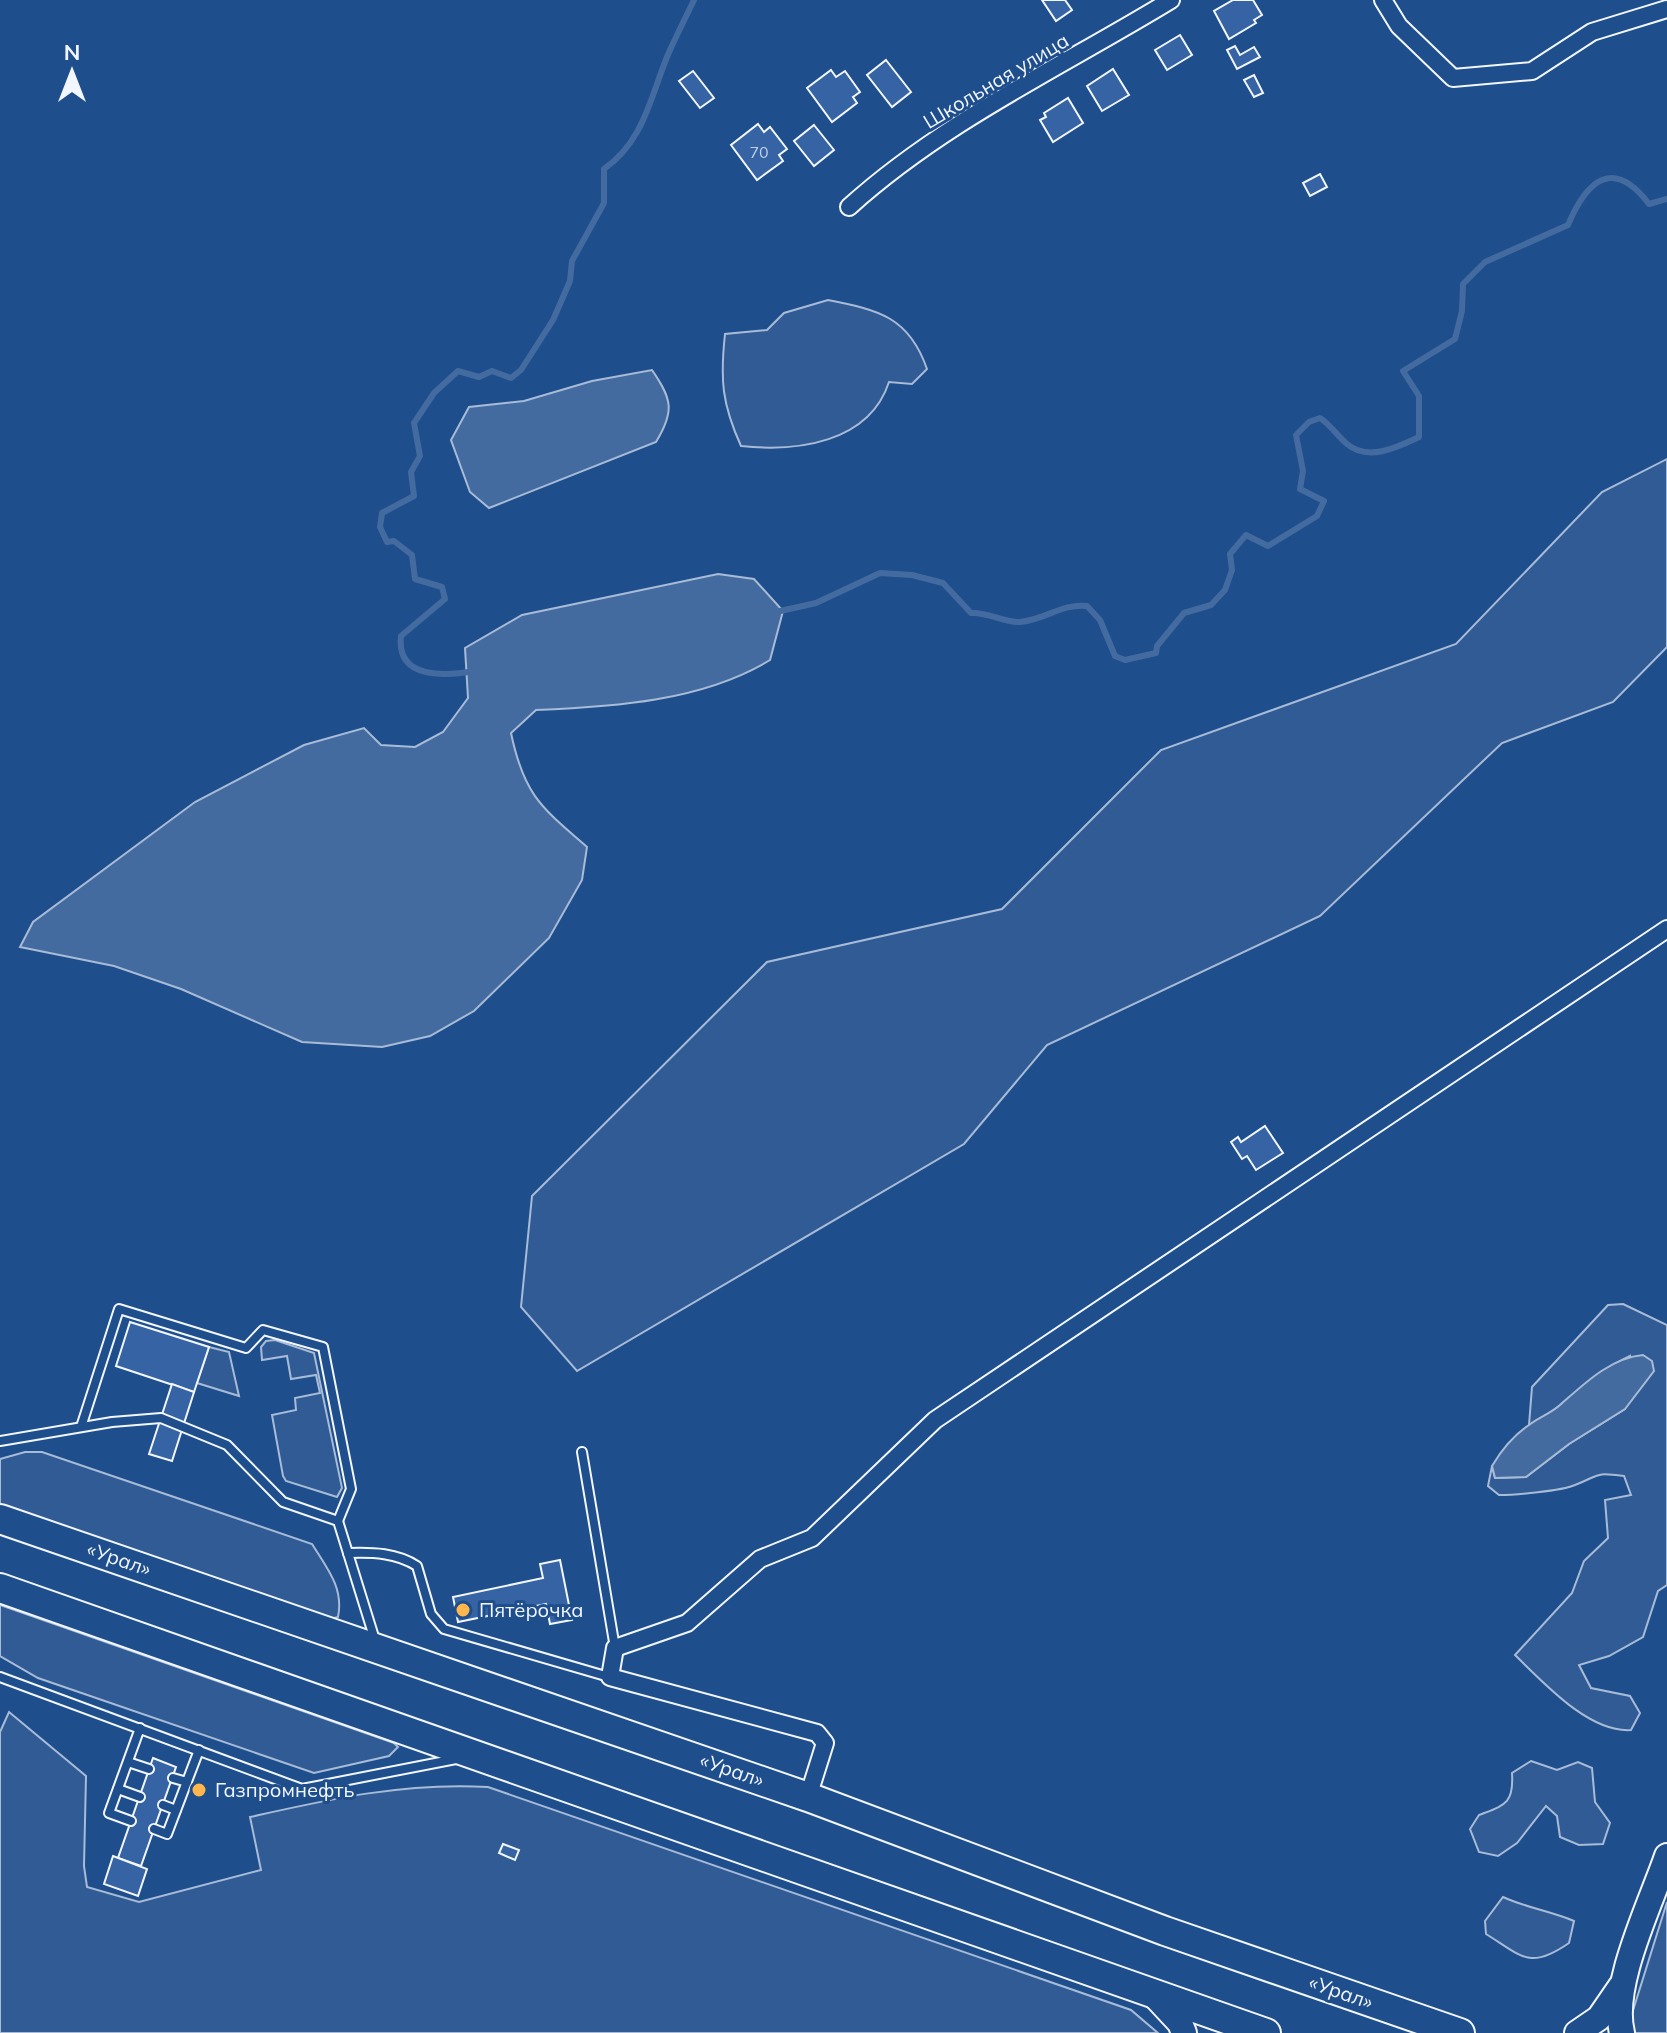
<svg xmlns="http://www.w3.org/2000/svg" width="1667" height="2033" font-family="Mulish,sans-serif">
<rect width="100%" height="100%" fill="#1f4e8c"/>
<g fill="#305b95" stroke="#a8bbd7" stroke-width="2">
<path d="M828,300C879,310 909,317 927,369L912,384L889,382C869,443 797,452 741,446C722,404 720,380 725,334L767,330L784,313Z"/>
<path d="M1667,459V647L1613,702L1502,743L1320,916L1047,1045L964,1144L577,1371L521,1307L532,1196L767,962L1002,909L1161,750L1456,644L1602,492Z"/>
<path d="M1623,1304L1667,1325V1585L1658,1591L1643,1637L1609,1656L1579,1665L1591,1688L1630,1696L1640,1713L1631,1730C1589,1733 1544,1683 1515,1655L1572,1593L1584,1561L1608,1538L1605,1500L1631,1495L1624,1476C1593,1472 1601,1475 1575,1485C1561,1491 1515,1495 1499,1495L1488,1486L1492,1466L1495,1478L1526,1477L1569,1444L1625,1409L1630,1356C1591,1374 1566,1407 1529,1425L1532,1387L1608,1305Z"/>
<path d="M275,1340L314,1353L342,1488L337,1497L286,1481L283,1476L272,1415L296,1410L295,1398L320,1393L316,1375L291,1379L287,1356L262,1360L261,1347L266,1341Z"/>
<path d="M209,1347L229,1352L239,1396L197,1383Z"/>
<path d="M25,1452H42L312,1544C327,1568 344,1588 338,1617L327,1620L0,1506V1459Z"/>
<path d="M0,1605L394,1743L398,1747L389,1756L314,1773L38,1678L0,1656Z"/>
<path d="M9,1712L86,1776L84,1866L87,1887L139,1902L261,1870L250,1817C330,1799 406,1782 488,1787L1131,2010L1158,2033H0V1732Z"/>
<path d="M1531,1761L1557,1770L1578,1762L1592,1768L1595,1802L1610,1823L1603,1844L1579,1845L1560,1837L1557,1816L1546,1806L1517,1843L1498,1856L1479,1852L1470,1829L1479,1815C1505,1805 1514,1804 1512,1773Z"/>
<path d="M1503,1897C1527,1908 1550,1911 1574,1921L1569,1943C1530,1970 1523,1957 1486,1934L1485,1921Z"/>
<path d="M1667,1902V2033H1633L1630,2020Z"/>
</g>
<g fill="#446ba0" stroke="#a8bbd7" stroke-width="2">
<path d="M652,370C672,399 675,411 656,442L489,508L470,492L451,440L469,407L524,401L592,381Z"/>
<path d="M718,574L754,579L783,611L770,660C703,701 613,707 536,710L511,733C524,795 541,807 587,847L582,880L549,938L474,1011L430,1036L382,1047L302,1042L181,989L114,966L20,947L33,922L195,802L304,745L364,728L381,745L415,747L443,732L468,698L465,648L522,615Z"/>
<path d="M1643,1355L1652,1361L1654,1371L1625,1409L1569,1444L1526,1477L1495,1478L1492,1466C1501,1451 1514,1435 1529,1425C1539,1417 1550,1414 1560,1405C1584,1384 1610,1358 1643,1355Z"/>
</g>
<g fill="none" stroke-linecap="round" stroke-linejoin="round">
<g stroke="#446ba0" stroke-width="6">
<path d="M776,612L816,603L880,573L912,575L943,583L971,613C989,612 1004,623 1020,622C1045,620 1062,603 1087,606L1100,620L1115,656L1125,660L1156,653L1157,646L1184,613L1211,605L1225,590L1232,570L1230,554L1246,535L1268,546L1317,516L1324,501L1300,489L1303,471L1296,435L1309,422L1320,418C1331,425 1337,436 1347,444C1368,462 1398,447 1419,437V396L1403,371L1455,339L1462,311L1463,284L1485,262L1568,225C1587,180 1613,157 1649,204L1667,199"/>
<path d="M475,671C446,676 396,680 401,636L445,599L442,587L415,579L412,555L394,541L387,542L380,527L382,513L414,496L411,472L420,456L414,423L434,393L458,371L479,377L492,371L511,378L521,370L553,320L570,281L572,261L604,203V169C643,142 650,99 667,57C675,38 685,19 694,0"/>
</g>
</g>
<g fill="#3563a3" stroke="#f2f6ff" stroke-width="2">
<path d="M1042,0H1065L1072,10L1056,21Z"/>
<path d="M1233,0H1253L1262,15L1254,20L1256,23L1229,39L1214,11Z"/>
<path d="M1180,35L1192,55L1167,70L1155,50Z"/>
<path d="M1235,46L1240,55L1254,47L1260,57L1237,69L1227,50Z"/>
<path d="M886,60L911,92L892,107L867,75Z"/>
<path d="M1113,69L1129,95L1102,111L1087,86Z"/>
<path d="M831,70L836,77L845,71L860,92L853,97L857,103L832,122L807,88Z"/>
<path d="M693,71L714,98L700,108L679,81Z"/>
<path d="M1254,75L1263,93L1254,97L1244,80Z"/>
<path d="M1068,98L1083,123L1053,142L1040,120L1046,117L1044,113Z"/>
<path d="M758,124L764,132L770,127L787,149L779,155L783,161L757,180L731,145Z"/>
<path d="M814,125L834,150L814,166L794,141Z"/>
<path d="M1320,174L1327,187L1310,196L1303,183Z"/>
<path d="M1265,1126L1283,1153L1256,1170L1247,1156L1242,1159L1231,1142L1238,1137L1241,1142Z"/>
<path d="M130,1322L209,1347L194,1392L116,1366Z"/>
<path d="M172,1384L194,1392L172,1461L149,1454Z"/>
<path d="M560,1560L572,1620L550,1624L546,1604L458,1622L453,1597L543,1578L540,1564Z"/>
<path d="M153,1758L176,1767L141,1866L118,1858Z"/>
<path d="M503,1844L519,1850L515,1860L499,1853Z"/>
<path d="M113,1856L147,1869L138,1896L104,1884Z"/>
</g>
<g fill="none" stroke-linecap="round" stroke-linejoin="round">
<defs>
<g id="service">
<path d="M81,1427L119,1309L246,1348L263,1330L323,1347L351,1489L338,1521"/>
<path d="M0,1441L112,1422L161,1418L227,1445L283,1502L338,1521L375,1640"/>
<path d="M582,1452L615,1648"/>
<path d="M348,1553C373,1552 397,1553 417,1566L431,1614L444,1629L609,1677"/>
<path d="M0,1677L302,1789L456,1759"/>
<path d="M128,1762L149,1769"/>
<path d="M173,1778L187,1782"/>
<path d="M118,1789L140,1797"/>
<path d="M163,1805L176,1810"/>
<path d="M131,1821L109,1813L140,1728"/>
<path d="M154,1829L167,1834L199,1750"/>
</g>
<g id="minor">
<path d="M1383,0L1399,26L1453,78L1532,71L1592,32L1667,9"/>
<path d="M849,207C944,121 1063,66 1171,0"/>
<path d="M808,1797L825,1743L817,1733L610,1677L615,1648L687,1623L760,1559L812,1538L935,1420L1667,929"/>
</g>
<g id="secondary">
<path d="M1153,1994L1180,2023L1184,2033"/>
<path d="M1577,2033L1599,2018L1621,1986"/>
<path d="M1622,2033C1610,1985 1651,1903 1667,1856"/>
</g>
<g id="trunk">
<path d="M0,1519L808,1797L1165,1931L1460,2033"/>
<path d="M0,1588L1266,2033"/>
</g>
</defs>
<use href="#service" stroke="#f2f6ff" stroke-width="12"/>
<use href="#minor" stroke="#f2f6ff" stroke-width="20"/>
<use href="#secondary" stroke="#f2f6ff" stroke-width="28"/>
<use href="#trunk" stroke="#f2f6ff" stroke-width="32"/>
<use href="#service" stroke="#1f4e8c" stroke-width="8"/>
<use href="#minor" stroke="#1f4e8c" stroke-width="16"/>
<use href="#secondary" stroke="#1f4e8c" stroke-width="24"/>
<use href="#trunk" stroke="#1f4e8c" stroke-width="28"/>
</g>
<g fill="#ffb74d" stroke="#1f4e8c" stroke-width="3">
<circle cx="463" cy="1610" r="8"/>
<circle cx="199" cy="1790" r="8"/>
</g>
<g text-anchor="middle" stroke-width="6" stroke-linejoin="round" paint-order="stroke">
<g font-size="16" fill="#c3d1e8">
<text x="759" y="158">70</text>
</g>
<g font-size="20" fill="#f2f6ff" stroke="#1f4e8c">
<text transform="translate(996 81) rotate(-31)" y="7">Школьная улица</text>
<text transform="translate(119 1559) rotate(19)" y="7">«Урал»</text>
<text transform="translate(732 1770) rotate(19)" y="7">«Урал»</text>
<text transform="translate(1341 1992) rotate(19)" y="7">«Урал»</text>
</g>
<g font-size="20" fill="#f2f6ff" stroke="#1f4e8c" text-anchor="start">
<text x="479" y="1617">Пятёрочка</text>
<text x="215" y="1797">Газпромнефть</text>
</g>
</g>
<g transform="translate(72 72)" stroke="#1f4e8c" stroke-width="6" paint-order="stroke">
<path d="M0-6L14 30L0 20L-14 30Z" fill="#f2f6ff"/>
<text y="-12" font-size="22" font-weight="bold" text-anchor="middle" fill="#f2f6ff">N</text>
</g>
</svg>
